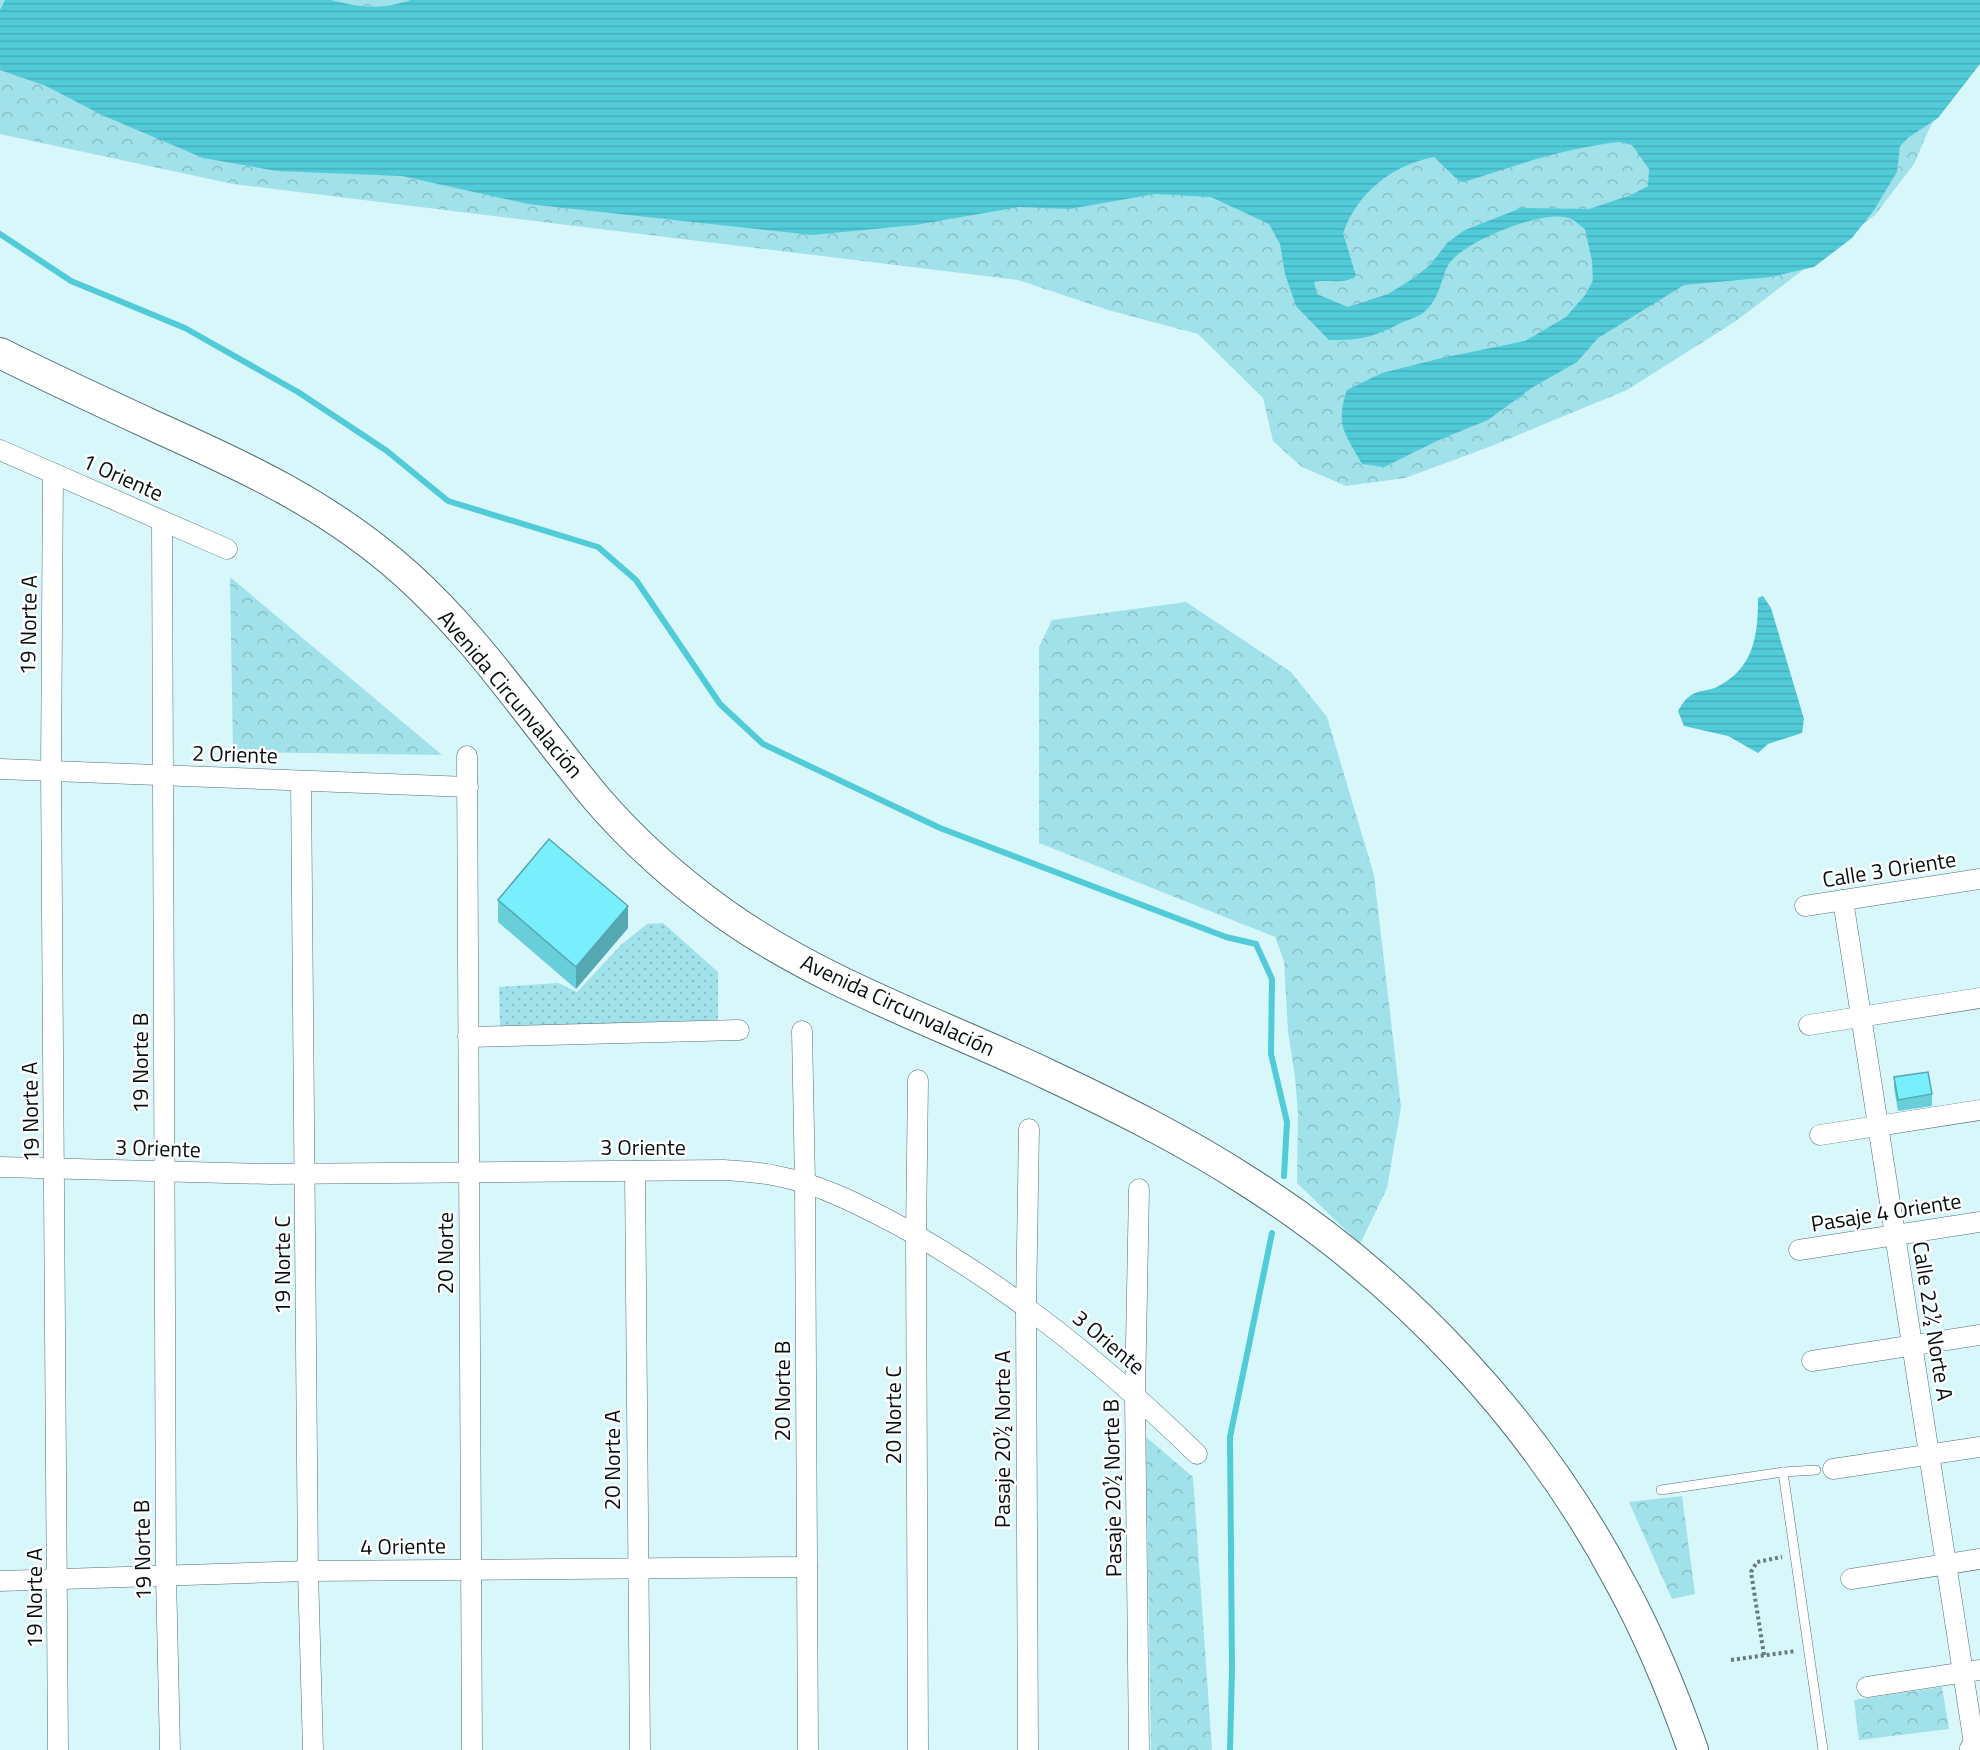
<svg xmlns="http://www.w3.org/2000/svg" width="1980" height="1750" font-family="'Titillium Web',sans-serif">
<defs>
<pattern id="grass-dots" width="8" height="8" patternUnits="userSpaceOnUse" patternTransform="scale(1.5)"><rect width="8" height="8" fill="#a0e1ea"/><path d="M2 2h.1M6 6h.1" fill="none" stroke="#88c0c8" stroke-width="1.8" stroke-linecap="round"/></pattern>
<pattern id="forest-crowns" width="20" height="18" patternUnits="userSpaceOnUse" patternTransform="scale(1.5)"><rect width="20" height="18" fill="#a0e1ea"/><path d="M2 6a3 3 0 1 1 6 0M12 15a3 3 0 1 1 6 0" fill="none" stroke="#88c0c8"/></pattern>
<pattern id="water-rules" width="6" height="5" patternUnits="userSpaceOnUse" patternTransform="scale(1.5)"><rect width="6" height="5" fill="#52cbd9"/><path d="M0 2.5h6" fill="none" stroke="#46adb9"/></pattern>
</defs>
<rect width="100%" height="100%" fill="#d8f7fb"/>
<path fill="url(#grass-dots)" d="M663,923L718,972V1030L500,1027L499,987L558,983L577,992L621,945L647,924Z"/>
<g fill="url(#forest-crowns)">
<path d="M0,0H1980V41L1930,127L1914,164L1875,215L1736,321L1627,390L1489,447L1405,478L1346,486L1302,467L1273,441L1263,398L1198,334L1108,310L1018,280L233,184L0,134Z"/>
<path d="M230,577L442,755L233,752Z"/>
<path d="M1186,602L1291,672L1327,717L1374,875L1401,1107L1387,1188L1360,1244L1297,1183L1298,1114L1295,1077L1288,1031L1284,961L1275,937L1039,843V647L1052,620Z"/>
<path d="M1146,1437L1193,1477L1212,1750H1151Z"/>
<path d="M1682,1496L1695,1594L1672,1599L1629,1502Z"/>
<path d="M1942,1687L1949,1729L1859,1740L1854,1700Z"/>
</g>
<g fill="url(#water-rules)" fill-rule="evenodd">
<path d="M5,0H331C362,8 379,10 411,0H1980V64L1938,118L1909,137L1900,146L1897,172L1874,210L1852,238L1814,267L1771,277L1684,285L1598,338L1577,362L1533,387L1488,420L1441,439L1384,467L1362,464C1345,433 1335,426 1347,390L1382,373L1442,358L1525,341L1566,317L1586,294L1593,280L1592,261L1585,229C1580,226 1575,220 1569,218C1543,209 1470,240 1452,260C1440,273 1443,296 1424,312C1419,317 1410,319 1403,322C1375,336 1361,341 1329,340L1296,306L1285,274L1280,244L1269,224L1211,197L1155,194L1069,209L1019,207L915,225L812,235L528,204L402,176L277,171L203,158L102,115L46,86L0,70V10ZM1619,142L1632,145L1649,169L1648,186L1631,195L1589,209L1521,208L1465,230L1448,242L1430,265L1414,278L1388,294L1348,307L1317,294L1314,282C1328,279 1344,285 1356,276L1343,233C1358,192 1392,165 1434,157L1459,181L1464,182C1516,165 1565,148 1619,142Z"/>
<path d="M1763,596L1771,608L1804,719L1802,733L1768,744L1758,753L1728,736L1684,726L1678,711C1681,706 1685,699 1690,696C1697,690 1709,691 1717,687C1754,668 1758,636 1758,598Z"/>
</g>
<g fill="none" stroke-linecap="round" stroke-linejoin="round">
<g stroke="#52cbd9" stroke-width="6">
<path d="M0,234L71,281L185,328L298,392L387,451L448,501L598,547L636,580L720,704L763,744L940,828L1226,937L1256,944L1272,979L1271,1054L1287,1122L1284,1176"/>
<path d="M1230,1750L1232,1669L1230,1437L1272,1233"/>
</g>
<defs>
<g id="lane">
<path d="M1783,1472L1823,1750"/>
<path d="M1661,1490L1783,1472L1816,1470"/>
</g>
<g id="street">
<path d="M0,450L227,549"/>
<path d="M53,473L51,771L58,1750"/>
<path d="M162,521L166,1575L170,1750"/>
<path d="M467,756L472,1750"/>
<path d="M0,769L468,787"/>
<path d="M301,781L308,1571L313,1750"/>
<path d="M1843,900L1975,1750"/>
<path d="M1805,906L1980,879"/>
<path d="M1809,1025L1980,998"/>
<path d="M802,1031L805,1183L808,1750"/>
<path d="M468,1037L739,1030"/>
<path d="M918,1080L916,1235L918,1750"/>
<path d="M1820,1135L1980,1110"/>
<path d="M0,1167L270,1174L723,1170C741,1171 759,1172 777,1176C820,1184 860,1205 898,1225C1009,1286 1107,1366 1197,1454"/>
<path d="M635,1171L640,1750"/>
<path d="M1799,1250L1980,1222"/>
<path d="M1812,1361L1980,1335"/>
<path d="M1833,1469L1980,1447"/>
<path d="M1851,1579L1980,1559"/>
<path d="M0,1581L308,1571L807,1567"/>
<path d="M1867,1687L1980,1670"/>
<path d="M1028,1750L1026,1307L1029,1129"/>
<path d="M1139,1750L1135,1395L1139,1189"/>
</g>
<path id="secondary" d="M1973,1750L1980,1749"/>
<path id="primary" d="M0,353C50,378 102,402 154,426C247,468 329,505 406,574C480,640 534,724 597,799C634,842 677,880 723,913C821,983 939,1023 1047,1074C1115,1106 1184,1140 1247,1181C1402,1279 1535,1421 1621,1584C1650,1637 1673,1693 1693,1750"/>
</defs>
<use href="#lane" stroke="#536f73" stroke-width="10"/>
<use href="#street" stroke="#536f73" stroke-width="21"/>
<use href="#secondary" stroke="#536f73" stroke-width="28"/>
<use href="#primary" stroke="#536f73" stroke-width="32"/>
<g stroke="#687b7e" stroke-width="4" stroke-dasharray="3 3" stroke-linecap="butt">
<path d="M1764,1655L1751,1572L1757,1562L1782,1557"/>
<path d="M1731,1660L1796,1651"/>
</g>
<use href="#lane" stroke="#fff" stroke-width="9"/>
<use href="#street" stroke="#fff" stroke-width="20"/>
<use href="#secondary" stroke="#fff" stroke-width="27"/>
<use href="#primary" stroke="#fff" stroke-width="30"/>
</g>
<g fill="#68ceda">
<path d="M498,900L628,928L576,989L498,922Z"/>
<path d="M1894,1077L1932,1094V1106L1898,1111L1894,1088Z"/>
</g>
<path fill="#55a7b1" d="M628,906V928L576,989V967Z"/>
<g fill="#79effd" stroke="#55a7b1" stroke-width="1.5">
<path d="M549,839L628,906L576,967L498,900Z"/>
<path d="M1928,1072L1932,1094L1898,1100L1894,1077Z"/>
</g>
<g text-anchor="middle" stroke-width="5" stroke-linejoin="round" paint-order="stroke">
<g font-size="22" fill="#050f10" stroke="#fefefe">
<text transform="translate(123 477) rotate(24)" y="8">1 Oriente</text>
<text transform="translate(28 625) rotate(-89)" y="8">19 Norte A</text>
<text transform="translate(511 694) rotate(50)" y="8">Avenida Circunvalación</text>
<text transform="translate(235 754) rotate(2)" y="8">2 Oriente</text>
<text transform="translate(1889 869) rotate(-9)" y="8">Calle 3 Oriente</text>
<text transform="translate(898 1005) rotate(25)" y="8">Avenida Circunvalación</text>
<text transform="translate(140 1063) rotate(-90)" y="8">19 Norte B</text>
<text transform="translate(30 1112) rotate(-91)" y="8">19 Norte A</text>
<text x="643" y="1155">3 Oriente</text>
<text transform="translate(158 1148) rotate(2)" y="8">3 Oriente</text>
<text transform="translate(1886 1212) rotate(-9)" y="8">Pasaje 4 Oriente</text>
<text transform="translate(445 1253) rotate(-90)" y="8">20 Norte</text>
<text transform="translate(282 1265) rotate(-90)" y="8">19 Norte C</text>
<text transform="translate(1933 1321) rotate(81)" y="8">Calle 22½ Norte A</text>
<text transform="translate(1109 1342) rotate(40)" y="8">3 Oriente</text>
<text transform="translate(782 1391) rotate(-90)" y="8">20 Norte B</text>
<text transform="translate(893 1415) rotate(-90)" y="8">20 Norte C</text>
<text transform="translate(1002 1439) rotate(-90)" y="8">Pasaje 20½ Norte A</text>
<text transform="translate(612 1460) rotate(-90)" y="8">20 Norte A</text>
<text transform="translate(1112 1488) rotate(-91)" y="8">Pasaje 20½ Norte B</text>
<text transform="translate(403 1546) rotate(-1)" y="8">4 Oriente</text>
<text transform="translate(142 1550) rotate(-91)" y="8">19 Norte B</text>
<text transform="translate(34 1598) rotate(-90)" y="8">19 Norte A</text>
</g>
</g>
</svg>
